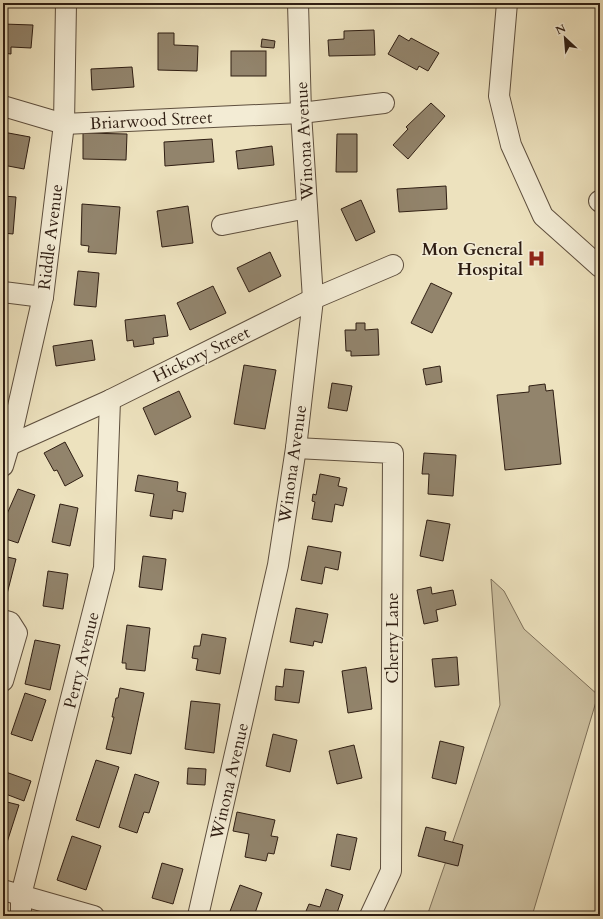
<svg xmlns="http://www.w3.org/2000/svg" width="603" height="919" font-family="Cardo,serif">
<rect width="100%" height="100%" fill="#ede2be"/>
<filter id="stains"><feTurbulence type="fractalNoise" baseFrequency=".005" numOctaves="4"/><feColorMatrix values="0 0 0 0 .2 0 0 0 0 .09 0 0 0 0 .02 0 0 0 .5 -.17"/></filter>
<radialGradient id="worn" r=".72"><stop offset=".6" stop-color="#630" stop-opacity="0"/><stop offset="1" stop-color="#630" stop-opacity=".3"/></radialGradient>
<path fill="#cdc1a1" stroke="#7e705a" d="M491,579L504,591L524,629L598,695L532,916H427L500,705Z"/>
<g fill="#92846c" stroke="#2f1e13">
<path d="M408,3H419L420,7H408Z"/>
<path d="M3,24L33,25L31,48L11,47V54L3,53Z"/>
<path d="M374,30L375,55L329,56L328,40L344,39V31Z"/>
<path d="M158,33H174V45L198,46L197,71L158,70Z"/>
<path d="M399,35L409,41L411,38L439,53L428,71L419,66L417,70L388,54Z"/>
<path d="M262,39L275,41L274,48L261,47Z"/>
<rect x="231" y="51" width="35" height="25"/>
<path d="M132,67L134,87L92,90L91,69Z"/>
<path d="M431,103L445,116L408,159L393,145L408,129L406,127Z"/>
<path d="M3,132L30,137L24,169L3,165Z"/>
<path d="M83,133L127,134L126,160L83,159Z"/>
<path d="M337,134H357V172H336Z"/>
<path d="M212,139L214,162L165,166L164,142Z"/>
<path d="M272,146L274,165L238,169L236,151Z"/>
<path d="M446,186L447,209L399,212L397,189Z"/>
<path d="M3,196L16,197L13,234L3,233Z"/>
<path d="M361,200L375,232L356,241L341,209Z"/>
<path d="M82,204L120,207L116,254L88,252L89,246L81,245Z"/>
<path d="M188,206L193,243L162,247L157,211Z"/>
<path d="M270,252L281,276L249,292L237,268Z"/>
<path d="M78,271L99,273L96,307L74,305Z"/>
<path d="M431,283L452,293L432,333L411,323Z"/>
<path d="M213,286L226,313L190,330L177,303Z"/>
<path d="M165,315L168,336L153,338L154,344L134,347L133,340L127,341L125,320Z"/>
<path d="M356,323H365V330L378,329L379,355L351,356V351H346L345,330H356Z"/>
<path d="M92,340L95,360L56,366L53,346Z"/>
<path d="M244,365L276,370L265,429L234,424Z"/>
<path d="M440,366L442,382L426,385L423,369Z"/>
<path d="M332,383L352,386L347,411L328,408Z"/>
<path d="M545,384L546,391L553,390L561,464L505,470L497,395L529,392V386Z"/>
<path d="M179,391L191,417L155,435L143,408Z"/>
<path d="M65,442L83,476L65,486L57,470L54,471L44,453Z"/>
<path d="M424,453L456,455L453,496L428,494L429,474H422Z"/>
<path d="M320,474L340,478L338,486L347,488L343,506L335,504L332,522L312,519L315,502L312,501L313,494L316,495Z"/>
<path d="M138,475L178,482L177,491L186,493L183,512L173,510L172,519L150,516L154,494L135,491Z"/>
<path d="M18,489L35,495L18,543L3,538V523Z"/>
<path d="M60,504L78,508L70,546L52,542Z"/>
<path d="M427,520L450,524L443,561L420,556Z"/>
<path d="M308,546L341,552L338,570L325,567L322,584L301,580Z"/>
<path d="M3,556L16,559L7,594L3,593Z"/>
<path d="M143,556L166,559L162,590L139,587Z"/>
<path d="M48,571L68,574L63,609L43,606Z"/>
<path d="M431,587L432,594L453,590L456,605L436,610L438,621L424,624L417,590Z"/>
<path d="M296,608L328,614L322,643L314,641L313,646L290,642Z"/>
<path d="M127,625L150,628L145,671L126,669V663H122Z"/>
<path d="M202,634L226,638L220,674L196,670L198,659L192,658L194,646H200Z"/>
<path d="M35,640L60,645L50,690L25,684Z"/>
<path d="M457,657L459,685L435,687L432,659Z"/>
<path d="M366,667L372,709L348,713L342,671Z"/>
<path d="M285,669L304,671L299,703L275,700L276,686L283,687Z"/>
<path d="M120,688L144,693L131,754L106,749L114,717H112L116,698H118Z"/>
<path d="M25,693L46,700L32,741L11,734Z"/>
<path d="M191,701L220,704L214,753L185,749Z"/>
<path d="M273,734L297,740L290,772L266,766Z"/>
<path d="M440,741L464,747L456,784L432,778Z"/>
<path d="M354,745L362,778L337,784L329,751Z"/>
<path d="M96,760L119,767L99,828L76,820Z"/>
<path d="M188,768L206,769L205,785L187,784Z"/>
<path d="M3,771L31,781L24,801L3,793Z"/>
<path d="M135,774L159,782L149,813L144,812L137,833L119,827Z"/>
<path d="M3,801L19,805L3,855Z"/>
<path d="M237,812L275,820L271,836L278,837L274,854L268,853L266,861L245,857L249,834L233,831Z"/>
<path d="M426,827L446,832L444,840L463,845L458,866L418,856Z"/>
<path d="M337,834L357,838L350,870L331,866Z"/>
<path d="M72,836L101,846L86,890L57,880Z"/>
<path d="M162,863L183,869L173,904L152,898Z"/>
<path d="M240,885L262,893L254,916H236L229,914Z"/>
<path d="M326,889L343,895L337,913L346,916H304L309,904L320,907Z"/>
</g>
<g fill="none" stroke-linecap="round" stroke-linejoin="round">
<defs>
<g id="minor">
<path d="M507,3L499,96L511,145L543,216L600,267"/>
<path d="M3,106L64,124L301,113L384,103"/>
<path d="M599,201L600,202"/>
<path d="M222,225L307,208"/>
<path d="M3,292L43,297"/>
<path d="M3,448L110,400L313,299L393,265"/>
<path d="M296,448L393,453L391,871L370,916"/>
<path d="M3,466L9,446L43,297L64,124L66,3"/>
<path d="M3,620L10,622L17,633L3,681"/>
<path d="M3,890L94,916"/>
<path d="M21,916V895L104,568L110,400"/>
<path d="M198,916L278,565L296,448L313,299L301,113L298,3"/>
</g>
</defs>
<use href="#minor" stroke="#5e4f3e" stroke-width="22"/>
<use href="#minor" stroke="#f3ecd5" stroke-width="20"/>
</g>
<defs>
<symbol id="hospital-bare" viewBox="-9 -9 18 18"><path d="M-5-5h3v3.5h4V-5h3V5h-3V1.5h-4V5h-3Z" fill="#8f2418" stroke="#f3ecd5" stroke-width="2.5" paint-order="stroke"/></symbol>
</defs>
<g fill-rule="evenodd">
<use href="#hospital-bare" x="524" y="246" width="25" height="25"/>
</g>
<g text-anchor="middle" stroke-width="3" stroke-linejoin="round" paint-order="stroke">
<g font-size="17" fill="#2f1e13" stroke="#f3ecd5">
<text transform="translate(151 120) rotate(-3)" y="6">Briarwood Street</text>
<text transform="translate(304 141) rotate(-93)" y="6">Winona Avenue</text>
<text transform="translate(50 237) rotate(-83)" y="6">Riddle Avenue</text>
<text transform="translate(201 354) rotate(-26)" y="6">Hickory Street</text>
<text transform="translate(292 464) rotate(-82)" y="6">Winona Avenue</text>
<text transform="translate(392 638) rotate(-90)" y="6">Cherry Lane</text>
<text transform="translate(81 660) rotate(-76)" y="6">Perry Avenue</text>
<text transform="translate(229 781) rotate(-77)" y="6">Winona Avenue</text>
</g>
<g font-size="17" font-weight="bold" fill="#2f1e13" stroke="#f3ecd5" text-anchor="end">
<text x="523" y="255">Mon General<tspan x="523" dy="20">Hospital</tspan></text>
</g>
</g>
<rect width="603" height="919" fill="none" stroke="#ede2be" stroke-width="16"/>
<rect x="4" y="4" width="595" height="911" fill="none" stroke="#2f1e13" stroke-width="2"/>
<rect x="8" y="8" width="587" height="903" fill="none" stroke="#2f1e13"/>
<g transform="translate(565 38) rotate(334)" stroke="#f3ecd5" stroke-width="3" paint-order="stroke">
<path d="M0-3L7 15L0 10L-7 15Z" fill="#2f1e13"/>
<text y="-6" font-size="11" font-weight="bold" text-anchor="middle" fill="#2f1e13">N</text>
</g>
<rect width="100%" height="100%" filter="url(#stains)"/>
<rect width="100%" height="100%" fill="url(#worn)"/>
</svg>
